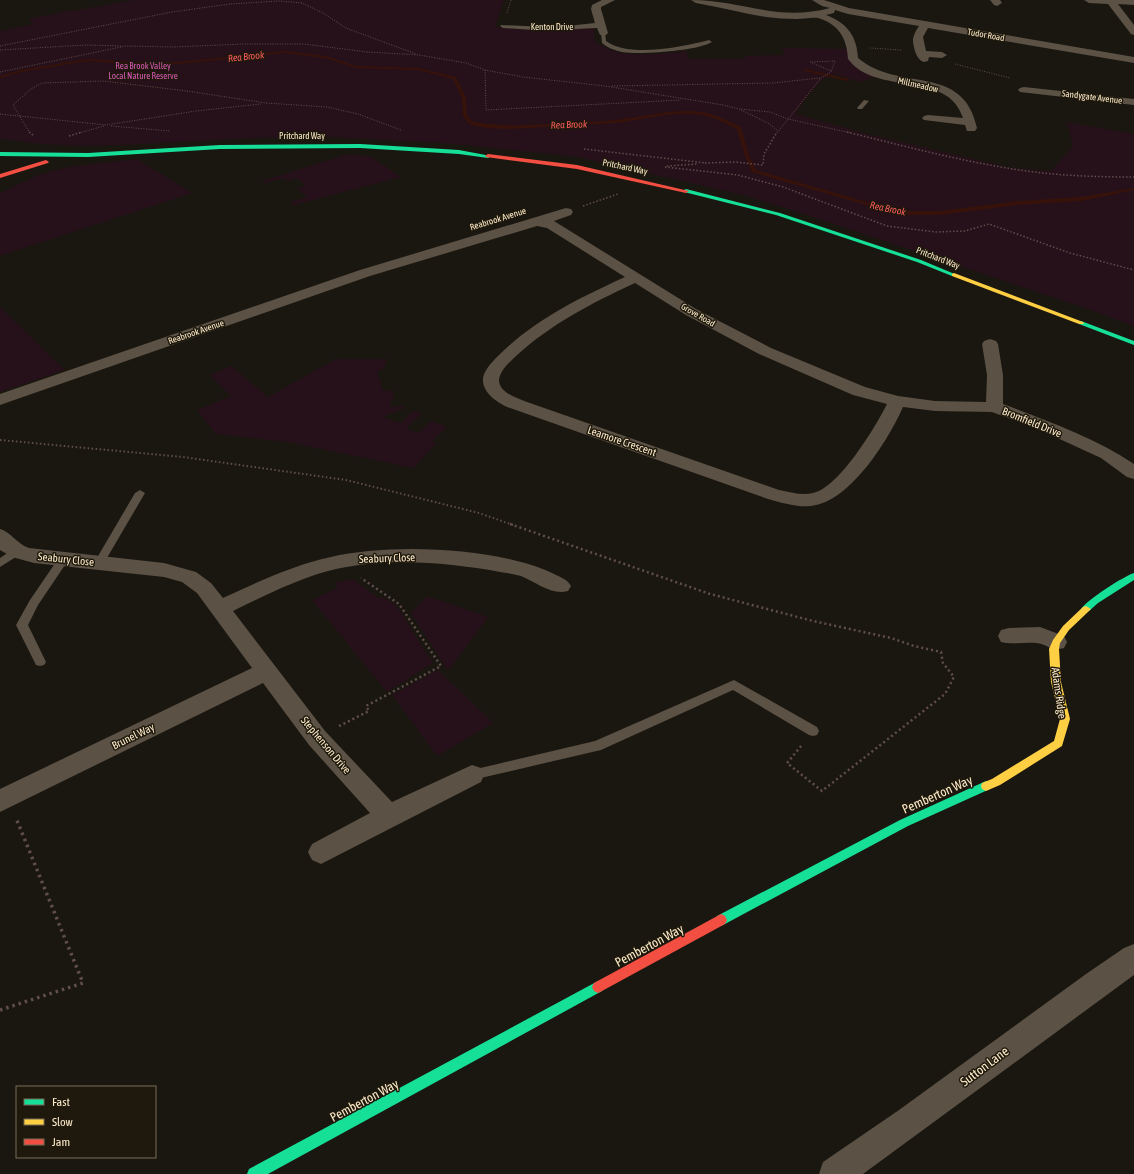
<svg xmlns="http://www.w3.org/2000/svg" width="1134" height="1174" font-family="'Asap Condensed',sans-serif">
<rect width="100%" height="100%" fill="#1a1710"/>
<g fill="#26111a">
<path d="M134,0H504L495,27L540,31L594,28V40C615,61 659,54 686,51L688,59H745V56L785,55L782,48L847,49L876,76L860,82L834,74C818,79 804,100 796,114L871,135L1012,168L1051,171L1073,146L1067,122L1134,134V326L1085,308L807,215L743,195L578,157L456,144L331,137L254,138L122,145L82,146L42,144L0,139V31L33,24L29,19L71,10L73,11Z"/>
<path d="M345,155L370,156L401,177L294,205L290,202L307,197L297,188L306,186L297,178L288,181L284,178L265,183L262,181Z"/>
<path d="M137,159L192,193L0,256V193L38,175L68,167Z"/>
<path d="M0,307L65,370L0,392Z"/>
<path d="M336,359H387L384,369L379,370L378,374L383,391L393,390L394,398L390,399L391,407L403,405L404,408L383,417L401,423L413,411L422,413L406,428L418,433L431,421L447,427L432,441L437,443L413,468L288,442L216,434L197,410L231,396L210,375L231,366L268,397Z"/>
<path d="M353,579L378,598L383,597L396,605L433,663L387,692L312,600L337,588L336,582Z"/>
<path d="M427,596L488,617L448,671L411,613Z"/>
<path d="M438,670L493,723L437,756L392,695Z"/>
</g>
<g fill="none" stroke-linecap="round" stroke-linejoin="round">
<g fill="#37120a" fill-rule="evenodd">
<path d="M285,51L326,56L356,66L418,68L456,77L466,98L467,115L471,121C505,129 539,124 574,122C588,121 602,122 616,120C646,117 677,107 707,113C719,116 730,122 741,127L749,156L756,170L880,206L910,211H940L1018,201L1081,197L1134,188V190L1081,201L1018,205L940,215H910L877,208L752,172L745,156L737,129C727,124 717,118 706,116C676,109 645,120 615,123C603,124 591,124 579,124C562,125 546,127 530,128C512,129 482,131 467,122L463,115L462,98L453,79L418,70L356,68L325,58L285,53L179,64H132L87,61L21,72L0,78V76L21,70L87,59L132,62H179Z"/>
<path d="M805,69L848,79L849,80L847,81L804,71Z"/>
</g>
<g stroke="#604d4c" stroke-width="1" stroke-dasharray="1 1.5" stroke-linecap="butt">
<path d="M507,13L511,0"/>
<path d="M0,46L172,12L230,4L279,1L302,3L323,13L346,28L416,54"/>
<path d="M870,48L901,50"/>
<path d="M0,50L86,45L121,46"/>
<path d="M955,64L1010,78"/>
<path d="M485,70L486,110L681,100"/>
<path d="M831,71L810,62L835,61"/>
<path d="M0,72L126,46L174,47L245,44H304L367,52L419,55L466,63L485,70L523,77L605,86L723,105L739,109L770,112L788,119L851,133"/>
<path d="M612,86L773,83L820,78"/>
<path d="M741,110L768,123L778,131"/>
<path d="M0,114L106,125L196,111L261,104"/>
<path d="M111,126L170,131"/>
<path d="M30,133L13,105L31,89L42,83L103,81L187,91L266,103L327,107L358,114L401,130"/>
<path d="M79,133L104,126"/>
<path d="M777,133L821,78L831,72L835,61"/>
</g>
<g stroke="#604d4c" stroke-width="1.5" stroke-dasharray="1.5 2" stroke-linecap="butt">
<path d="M29,132L34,136"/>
<path d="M847,132C908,147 971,164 1034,172C1067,176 1101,177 1134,177"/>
<path d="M69,136L82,132"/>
<path d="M584,149L706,163"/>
<path d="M705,163L735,162L763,165L764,154L777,132"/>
<path d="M667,166L698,164"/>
<path d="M665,167L738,175L783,187L887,226L936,232L965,231L989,224L1070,253L1134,270"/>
<path d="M583,206L618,194"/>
</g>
<path stroke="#604d4c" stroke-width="2" stroke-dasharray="1.5 2.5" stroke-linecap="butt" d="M0,440L183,457L346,480L479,513L513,525"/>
<g stroke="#604d4c" stroke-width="2.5" stroke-dasharray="2 3" stroke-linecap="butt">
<path d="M510,524L710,594L813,621L891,638L914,646L941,652L943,663L954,677L945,694L822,791L787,763L802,745"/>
<path d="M339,726L369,711L366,706L441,666L399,604L361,578"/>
</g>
<path stroke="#604d4c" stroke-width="3.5" stroke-dasharray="2.5 4" stroke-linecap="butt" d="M0,1010L83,983L16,818"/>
<g fill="#5b5145" fill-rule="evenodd">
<path d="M501,25L548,27L579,25L582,27L579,29L548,31L503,28L500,26Z"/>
<path d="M601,32H605L606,41C628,58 683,47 709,40L712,42C697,51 640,55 622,52C614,50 608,48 602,43Z"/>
<path d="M864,100L869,101L862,109H858L857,108Z"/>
<path d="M140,490L145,493L104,563L103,566H95L94,563L135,493Z"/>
<path d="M15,548L19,549L20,552L19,555L0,567V558Z"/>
<path d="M64,555L68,556L69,559L38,605L28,625L46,662L44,665L40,666L36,665L16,625L30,600L60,556Z"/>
<path d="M734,680L817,727L819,731L817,735L813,736L809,735L733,690L601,750L472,780L467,779L466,775L467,771L472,770L595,741Z"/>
</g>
<g fill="#5b5145" fill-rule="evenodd">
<path d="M602,0H615L601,7V9L608,33L606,35H600L597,28L576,29L574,27L576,25L595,23L591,9L592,5Z"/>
<path d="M691,0C742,0 777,22 830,8L822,6L812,0H824L849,8L1134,57V63L928,28L923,37L926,51L942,52L947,55L942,58L929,57L928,61L924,62C916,60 913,46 913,39C914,34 916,30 919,26L848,14L835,10L834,13L826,15C847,23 857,36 858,58C899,93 963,62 977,128L975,131H967L965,125L924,120L922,118L924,116L928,115L963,118C948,69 876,97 848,59C847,39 839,24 818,18C811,17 803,19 796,19C786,19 776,18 766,17C742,13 719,7 696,3Z"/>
<path d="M990,0H1000L1002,3L997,6L994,5Z"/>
<path d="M1084,0H1134V5L1118,4L1134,25V35L1131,34L1108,4L1089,3Z"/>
<path d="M1024,87L1134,99V105L1020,92L1018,90L1020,88Z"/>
<path d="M566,208L571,209L573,212L571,215L554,221L696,309L771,348L865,387L898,396L935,401L986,402L987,375L982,344L984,341L990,339L996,341L998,344L1003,375V404C1048,421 1094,437 1134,464V479L1127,477L1101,458L1040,430L992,412L935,411L903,407C889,439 852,498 816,505C801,509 783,503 768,499L507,407C497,402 484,394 483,381C482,372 492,362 498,356C534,320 579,298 625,277L547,228L537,226L370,276L0,405V394L360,270ZM635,283L686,315L759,354L853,395L887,404C876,426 839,488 813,493C802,496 790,492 779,490L527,402C517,398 500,393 499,381C499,371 510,362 516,356C551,324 592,303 635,283Z"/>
<path d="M0,529C11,532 17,544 29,548L164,563L196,572L211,583L223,598C258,582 293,565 331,557C390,543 496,547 552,573C560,577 567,579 571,586L568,591C552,596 536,582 521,576C514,574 507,573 500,572C445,562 383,557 328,571C295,580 264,596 233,611L325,731L392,802L472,765L481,768L484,775L481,782L321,864L312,860L308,852L312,844L370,813L309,745L263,683L0,812V789L252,668L197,593L182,582L164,577L34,563L12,557L0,550Z"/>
<path d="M1040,627L1064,636L1067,642L1064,648C1050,652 1048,644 1036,643C1024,642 1013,645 1001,642L998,636L1001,630L1009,628Z"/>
<path d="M1134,944V975L863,1174H819L823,1162L899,1110L1086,974L1124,948Z"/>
</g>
<g fill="#16e098" fill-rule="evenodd">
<path d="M360,144L459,150L491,156L488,158L459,154L360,148L220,149L88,157L0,156V152L88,153L220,145Z"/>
<path d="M686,189L780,213L921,260L957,275L952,276L917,262L776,215L684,192V190Z"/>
<path d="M1081,321L1134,341V345L1079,324V322Z"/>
<path d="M1134,573V580L1098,603L1089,611H1083L1081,609C1087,600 1124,576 1134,573Z"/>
<path d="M986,781L990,783L991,786L990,789L908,826L725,924L721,926L717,924L715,920L717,916L900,820Z"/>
<path d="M598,981L602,983L604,987L602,991L268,1174H247L249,1169Z"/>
</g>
<g fill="#ffcf43" fill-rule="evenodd">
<path d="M954,273L1083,322L1084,323L1083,324H1079L952,276V274Z"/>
<path d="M1086,606L1091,609L1089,611L1069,630L1060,643L1059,649L1061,682L1070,719L1062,746L1000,785L986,791L982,789L981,786L982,783L992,779L1054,741L1060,719L1051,682L1049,649L1053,640L1063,626L1083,607Z"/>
</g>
<g fill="#f24e42" fill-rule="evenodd">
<path d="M488,154L577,165L689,191L686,193L577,169L486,157L485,156Z"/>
<path d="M46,160L49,162L48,163L0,178V174Z"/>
<path d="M721,914L725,916L727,920L725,924L602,991L598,993L594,991L592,987L594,983Z"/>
</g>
</g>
<g text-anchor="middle" stroke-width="3" stroke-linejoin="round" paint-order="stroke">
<g font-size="9" fill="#feebca" stroke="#1e190c">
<text x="552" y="30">Kenton Drive</text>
<text transform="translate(986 35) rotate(10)" y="3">Tudor Road</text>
<text transform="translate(918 85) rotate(13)" y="3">Millmeadow</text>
<text transform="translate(1092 97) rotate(7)" y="3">Sandygate Avenue</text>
<text x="302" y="139">Pritchard Way</text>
<text transform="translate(625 167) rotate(12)" y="3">Pritchard Way</text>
<text transform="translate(498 219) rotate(-17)" y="3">Reabrook Avenue</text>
<text transform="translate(938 258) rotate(21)" y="3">Pritchard Way</text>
<text transform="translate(698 315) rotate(30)" y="3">Grove Road</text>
<text transform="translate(196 332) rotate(-19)" y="3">Reabrook Avenue</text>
</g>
<g font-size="9" fill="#dc58b8" stroke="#1e190c">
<text x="143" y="69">Rea Brook Valley<tspan x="143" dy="10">Local Nature Reserve</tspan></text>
</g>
<g font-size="10" font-style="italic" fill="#fc5a5c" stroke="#1e190c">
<text transform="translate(246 56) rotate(-6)" y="4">Rea Brook</text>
<text transform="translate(569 124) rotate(-2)" y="4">Rea Brook</text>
<text transform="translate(888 208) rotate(12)" y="4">Rea Brook</text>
</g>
<g font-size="11" fill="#feebca" stroke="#1e190c">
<text transform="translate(1032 422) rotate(22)" y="4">Bromfield Drive</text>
<text transform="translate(622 441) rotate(19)" y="4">Leamore Crescent</text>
<text transform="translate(387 558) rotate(-2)" y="4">Seabury Close</text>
<text transform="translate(66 559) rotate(6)" y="4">Seabury Close</text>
<text transform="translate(1059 693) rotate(82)" y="4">Adams Ridge</text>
<text transform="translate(133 736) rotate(-26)" y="4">Brunel Way</text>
<text transform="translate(326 745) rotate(50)" y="4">Stephenson Drive</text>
</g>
<g font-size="13" fill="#feebca" stroke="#1e190c">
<text transform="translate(937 794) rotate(-24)" y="5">Pemberton Way</text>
<text transform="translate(649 945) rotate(-28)" y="5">Pemberton Way</text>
<text transform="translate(984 1066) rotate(-37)" y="5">Sutton Lane</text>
<text transform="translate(364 1100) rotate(-28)" y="5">Pemberton Way</text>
</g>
</g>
<rect x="16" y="1086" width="140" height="72" fill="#1e190c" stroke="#786d58"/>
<rect x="24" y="1099" width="20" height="6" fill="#16e098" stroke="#786d58"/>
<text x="52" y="1106" font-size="12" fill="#feebca">Fast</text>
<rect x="24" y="1119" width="20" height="6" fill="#ffcf43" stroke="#786d58"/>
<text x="52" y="1126" font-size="12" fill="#feebca">Slow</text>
<rect x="24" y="1139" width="20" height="6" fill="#f24e42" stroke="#786d58"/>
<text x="52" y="1146" font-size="12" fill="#feebca">Jam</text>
</svg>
